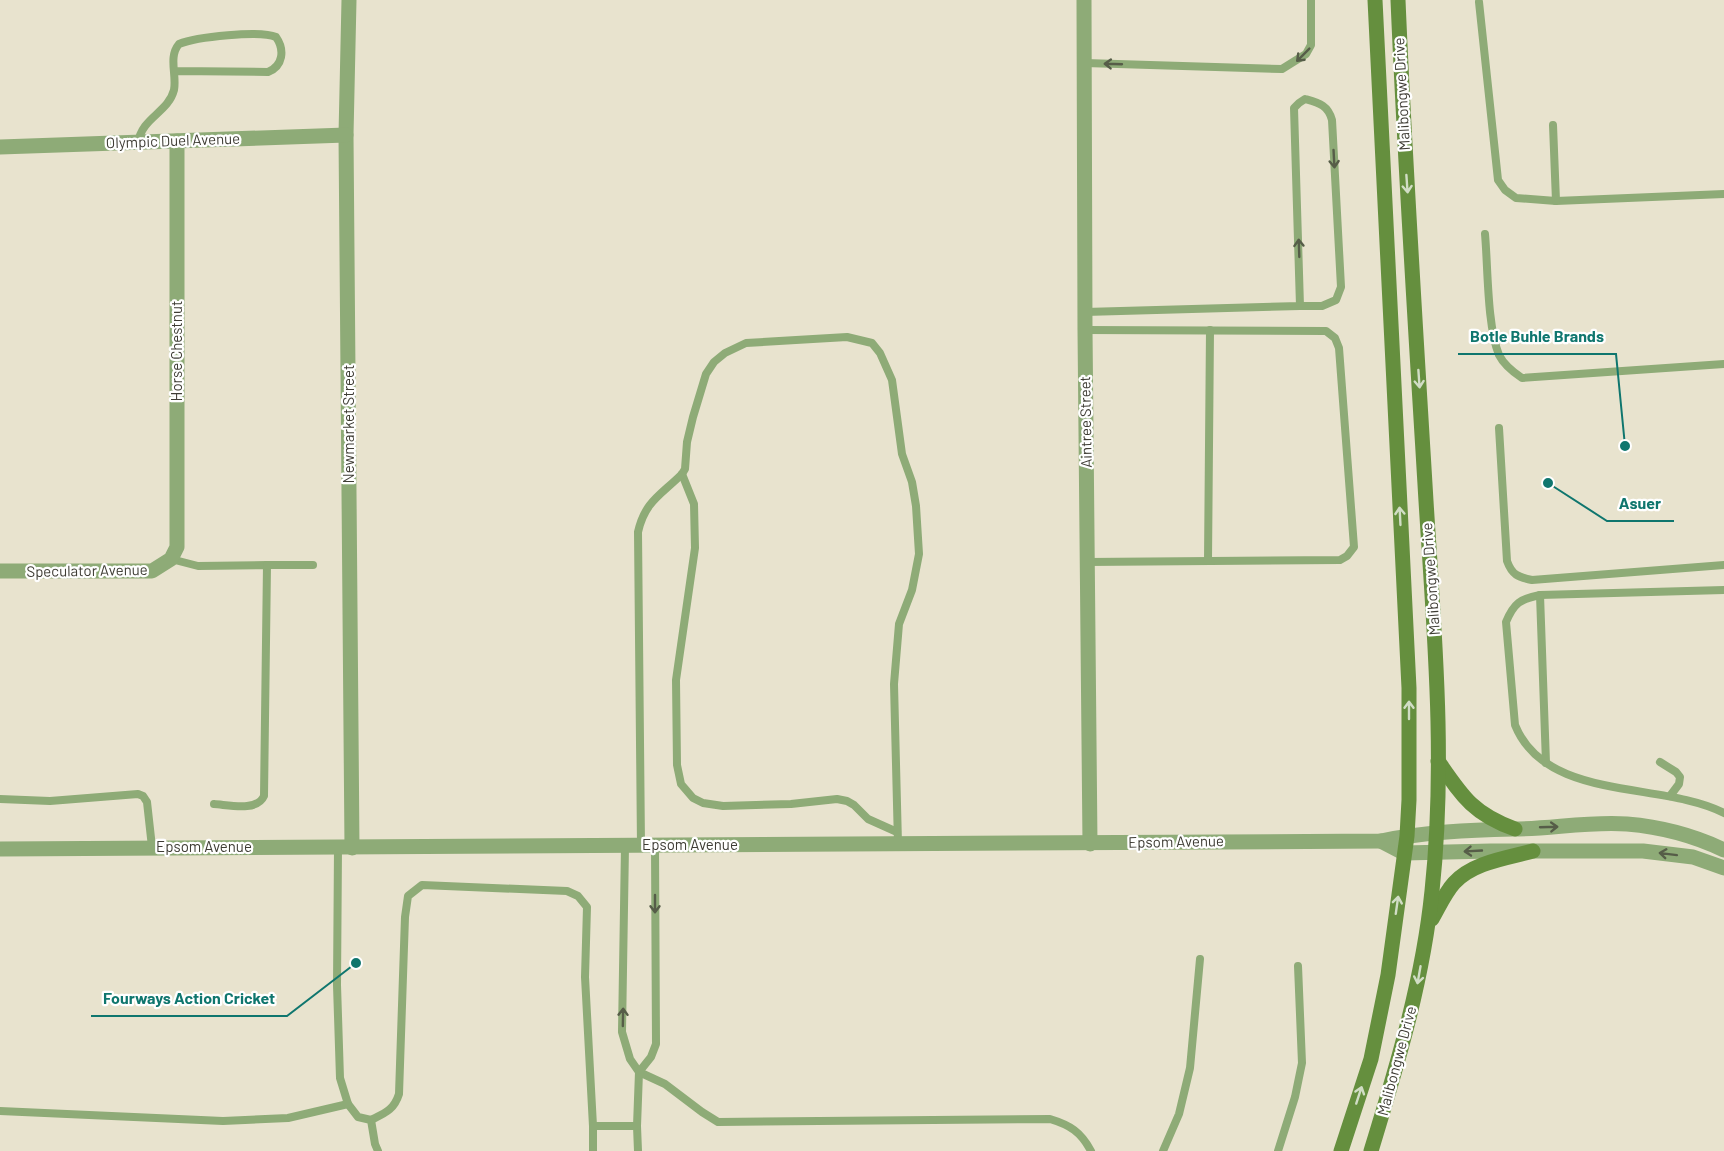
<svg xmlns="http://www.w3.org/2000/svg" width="1724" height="1151" font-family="Barlow,sans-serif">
<rect width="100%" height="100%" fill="#e8e3ce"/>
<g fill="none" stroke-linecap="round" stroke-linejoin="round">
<g stroke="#8eab77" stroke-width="8">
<path d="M1479,2L1498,180L1505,190L1516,198L1556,201L1724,194"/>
<path d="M1085,63L1282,69L1306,54L1311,45V0"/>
<path d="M1553,125L1556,201"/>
<path d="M138,143C142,117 168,113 174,90C177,75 168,57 179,44C196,37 260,30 276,37C285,50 283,66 268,72L174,71"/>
<path d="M1485,234C1488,267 1487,326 1499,355C1504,365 1513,372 1522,378L1724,364"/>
<path d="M1085,312L1300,306H1322L1336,300L1341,287L1332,120C1328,105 1319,103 1305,99L1299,103L1294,108L1300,306"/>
<path d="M1085,330L1326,331L1335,338L1339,348L1354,547L1347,556L1340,560L1087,562"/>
<path d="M1499,428L1507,561C1512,575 1518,577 1532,580L1724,565"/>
<path d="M682,474L694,504L695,548L676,680L677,765L681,784L693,798L703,803L723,806L791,804L837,799L847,801L854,805L868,819L897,832"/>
<path d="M171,559L198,566L267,565L264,796C257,812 229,805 214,804"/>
<path d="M1208,561L1210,330"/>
<path d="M267,565H313"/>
<path d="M1724,590L1540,595C1520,599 1514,603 1506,622L1515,725C1546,802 1662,781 1724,813"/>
<path d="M1540,595L1546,763"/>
<path d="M1660,762L1676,772L1680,777L1679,784L1670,796"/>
<path d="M0,799L50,801L138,794L143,796L147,802L152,847"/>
<path d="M625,846L622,1032L630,1059L639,1072L665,1084L702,1112L718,1122L1050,1119C1070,1125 1081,1132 1091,1151"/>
<path d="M641,846L638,532C645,501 661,495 682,474L685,469L687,442L693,417L706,374L714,362L725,353L746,343L847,337L872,343L880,353L892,380L902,454L912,482L916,506L919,554L912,590L899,624L894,684L898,844"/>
<path d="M338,848L337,985L340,1078L348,1104L358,1117L371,1120L375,1144L378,1151"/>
<path d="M0,1111L223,1121L288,1118L348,1104"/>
<path d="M371,1120C385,1113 394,1110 399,1094L405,917L408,896L422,885L567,891L578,896L587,907L585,977L593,1126"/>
<path d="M637,1126L638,1151"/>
<path d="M593,1151V1126H637L639,1072L651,1057L656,1044L655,846"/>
<path d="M1163,1151L1179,1114L1190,1068L1200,959"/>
<path d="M1278,1151L1295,1097L1302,1063L1298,966"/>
</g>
<g stroke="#8eab77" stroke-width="15">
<path d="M349,0L346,135L352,848"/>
<path d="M1084,0L1085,330L1090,844"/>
<path d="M0,147L346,135"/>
<path d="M0,571H152L171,559L177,547V141"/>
<path d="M1381,841L1404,853L1491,851H1643L1693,857L1724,868"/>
<path d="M0,849L1381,841C1424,832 1469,830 1513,829C1550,829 1590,821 1627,824C1662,827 1693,835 1724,850"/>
</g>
<g stroke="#658f3e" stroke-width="15">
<path d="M1438,761C1462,796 1473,814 1515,829"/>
<path d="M1432,919C1439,907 1445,893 1454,883C1473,862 1508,858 1533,851"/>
<path d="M1341,1151L1371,1059L1388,975L1407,836L1409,800V688L1375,0"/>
<path d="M1371,1151C1397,1066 1423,980 1432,891C1446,761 1434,630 1426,501C1416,334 1405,167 1398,0"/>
</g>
</g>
<defs><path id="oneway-shaft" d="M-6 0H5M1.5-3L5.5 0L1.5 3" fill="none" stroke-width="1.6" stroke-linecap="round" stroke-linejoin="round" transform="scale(1.5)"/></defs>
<g stroke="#565d48">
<use href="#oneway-shaft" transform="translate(1303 55) rotate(135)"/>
<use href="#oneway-shaft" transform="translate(1113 64) rotate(-178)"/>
<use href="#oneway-shaft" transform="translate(1334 159) rotate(87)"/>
<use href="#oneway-shaft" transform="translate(1299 248) rotate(-92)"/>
<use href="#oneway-shaft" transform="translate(1549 827) rotate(-2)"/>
<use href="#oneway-shaft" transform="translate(1473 851) rotate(177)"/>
<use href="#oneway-shaft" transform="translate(1668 854) rotate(-173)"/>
<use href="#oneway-shaft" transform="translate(655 904) rotate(90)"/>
<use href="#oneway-shaft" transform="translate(623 1017) rotate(-89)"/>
</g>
<g stroke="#d1ddc5">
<use href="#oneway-shaft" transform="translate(1407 184) rotate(86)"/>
<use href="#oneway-shaft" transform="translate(1419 379) rotate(86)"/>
<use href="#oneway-shaft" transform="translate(1400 516) rotate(-93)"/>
<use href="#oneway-shaft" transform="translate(1409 710) rotate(-90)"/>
<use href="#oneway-shaft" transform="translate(1397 905) rotate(-82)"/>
<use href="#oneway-shaft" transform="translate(1419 975) rotate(100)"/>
<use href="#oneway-shaft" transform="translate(1359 1095) rotate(-72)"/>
</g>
<g text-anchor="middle" stroke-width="4.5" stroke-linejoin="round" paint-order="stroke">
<g font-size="15" fill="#3e3c34" stroke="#fff">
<text transform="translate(1402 94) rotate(-93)" y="5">Malibongwe Drive</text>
<text transform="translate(173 141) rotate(-2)" y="5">Olympic Duel Avenue</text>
<text transform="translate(177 351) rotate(-90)" y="5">Horse Chestnut</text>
<text transform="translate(1086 422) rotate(-91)" y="5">Aintree Street</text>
<text transform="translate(349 424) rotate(-90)" y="5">Newmarket Street</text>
<text transform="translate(87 571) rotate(-1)" y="5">Speculator Avenue</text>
<text transform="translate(1431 579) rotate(-94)" y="5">Malibongwe Drive</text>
<text transform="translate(1176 842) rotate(-1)" y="5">Epsom Avenue</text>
<text x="690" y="850">Epsom Avenue</text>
<text x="204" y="852">Epsom Avenue</text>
<text transform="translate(1397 1061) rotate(-75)" y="5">Malibongwe Drive</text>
</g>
</g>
<path fill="none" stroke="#0f766e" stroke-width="2" d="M1625 446L1616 354H1458M1548 483L1607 521H1674M356 963L287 1016H91"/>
<g fill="#0f766e" stroke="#fff" stroke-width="2">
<circle cx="1625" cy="446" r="6"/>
<circle cx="1548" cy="483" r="6"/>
<circle cx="356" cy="963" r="6"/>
</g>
<g font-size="16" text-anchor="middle" font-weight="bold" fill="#0f766e" stroke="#fff" stroke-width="4.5" stroke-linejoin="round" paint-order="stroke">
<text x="1537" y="342">Botle Buhle Brands</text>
<text x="1640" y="509">Asuer</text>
<text x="189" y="1004">Fourways Action Cricket</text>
</g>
</svg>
